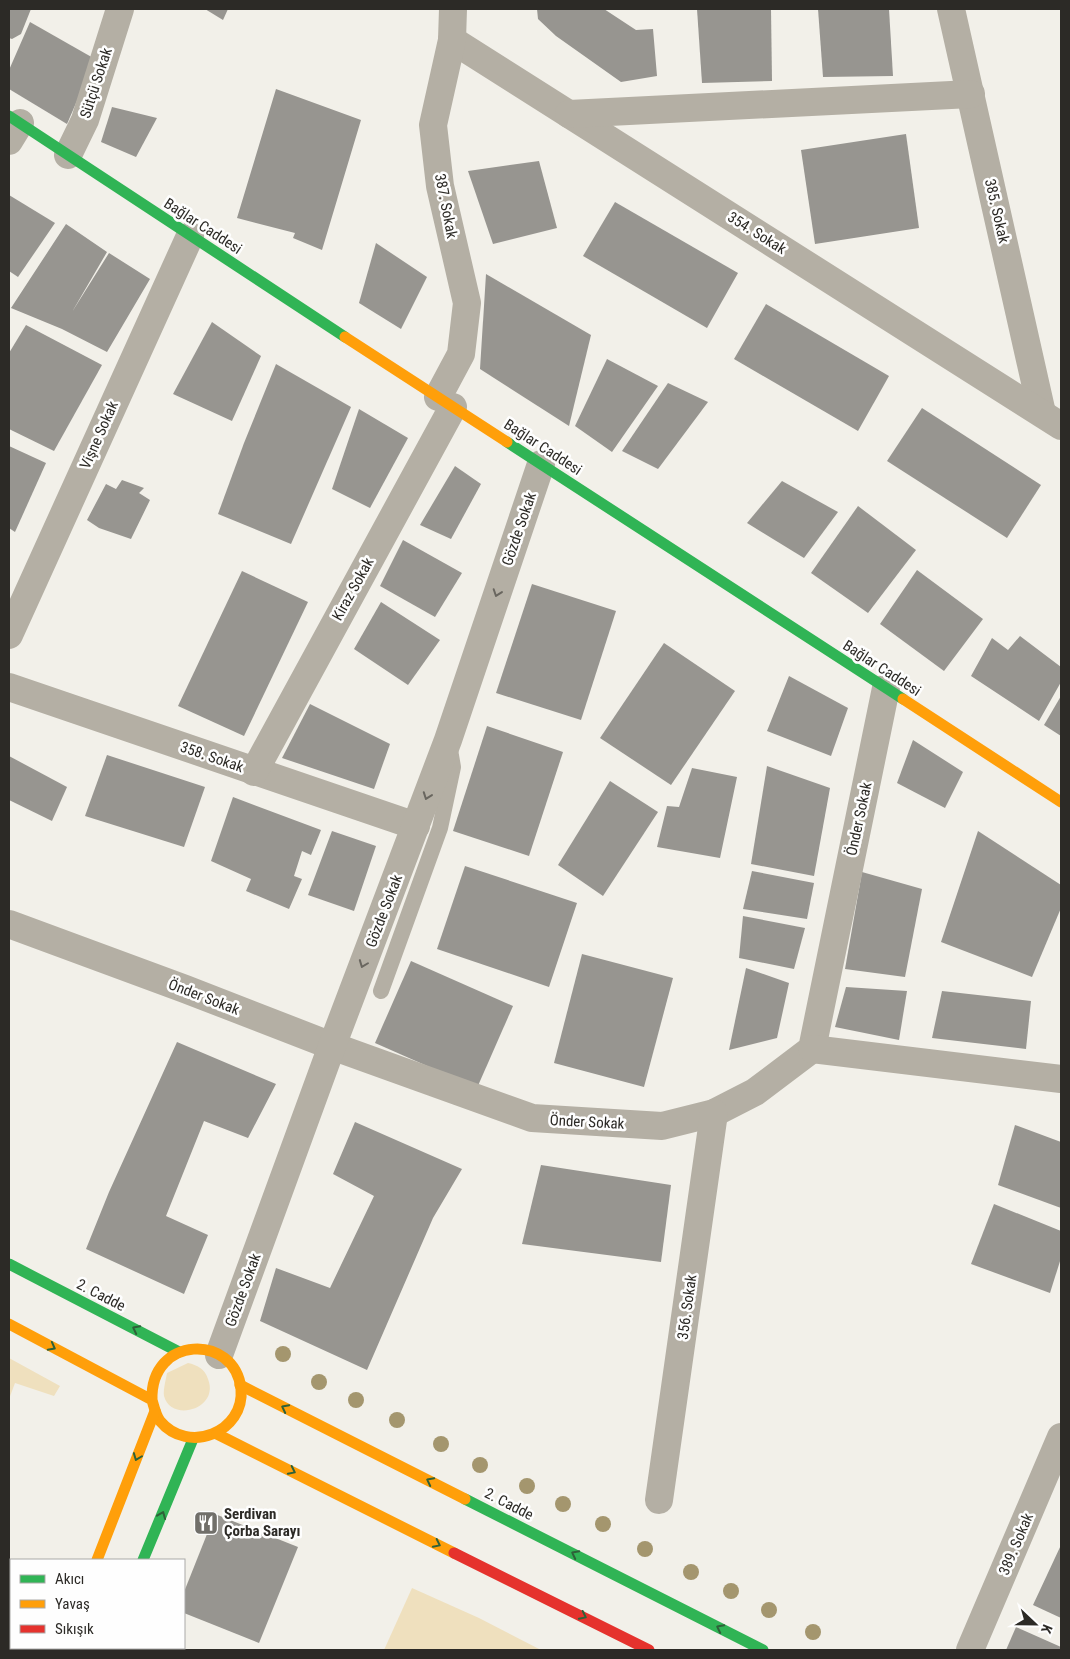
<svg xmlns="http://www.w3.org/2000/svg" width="1070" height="1659" font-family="'Roboto Condensed',sans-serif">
<rect width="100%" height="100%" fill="#f2f0e9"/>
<g fill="#efe0be">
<path d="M9,1358L60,1386L54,1396L15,1383L9,1399Z"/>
<path d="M188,1363C197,1365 205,1369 208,1379C220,1409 171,1423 164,1396C163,1390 166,1379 167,1373Z"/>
<path d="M412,1588L479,1618L541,1650H384Z"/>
</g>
<g fill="#979590">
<path d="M9,9H31L21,34L12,39L9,38Z"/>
<path d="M205,9H228L223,20Z"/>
<path d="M537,9H604L636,30L653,29L657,76L621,82L556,36L538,19Z"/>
<path d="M697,9H771L772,81L702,83Z"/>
<path d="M818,9H889L893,76L823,77Z"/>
<path d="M30,22L95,59L67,124L9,89V70Z"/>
<path d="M276,89L361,120L322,250L293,238L295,233L237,218Z"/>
<path d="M112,107L157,118L136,157L101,142Z"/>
<path d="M906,134L919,228L815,244L801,150Z"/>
<path d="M539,161L557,228L493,244L468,171Z"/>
<path d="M9,195L55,223L18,277L9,271Z"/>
<path d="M615,202L738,273L707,328L583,256Z"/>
<path d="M66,224L107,252L72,312L109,253L150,279L107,352L62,329L11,308Z"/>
<path d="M376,243L427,277L401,329L359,303Z"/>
<path d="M486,274L591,335L569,426L480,369Z"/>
<path d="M766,304L889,376L858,431L734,359Z"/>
<path d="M212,322L261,356L232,421L173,394Z"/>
<path d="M26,325L102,365L54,451L9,429V353Z"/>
<path d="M607,359L658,386L612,452L575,426Z"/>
<path d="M276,364L351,407L291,544L218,514L244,443Z"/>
<path d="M668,383L708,402L658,469L622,451Z"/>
<path d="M922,408L1041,485L1007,538L887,461Z"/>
<path d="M359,409L408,438L370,508L332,489Z"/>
<path d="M9,446L46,463L15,532L9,528Z"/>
<path d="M455,466L481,484L451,539L420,525Z"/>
<path d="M122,480L144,488L139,493L150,500L131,539L99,528L87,520L106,484L116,489Z"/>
<path d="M782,481L838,512L804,558L747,523Z"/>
<path d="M858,506L916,550L868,613L811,573Z"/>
<path d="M403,540L462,573L435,617L380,586Z"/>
<path d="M917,570L983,619L944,671L880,624Z"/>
<path d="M242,571L308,602L244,736L178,706Z"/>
<path d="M532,584L616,611L581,720L496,693Z"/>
<path d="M381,602L440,640L408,685L354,649Z"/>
<path d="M1020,636L1061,667V682L1039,721L971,676L992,638L1008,650Z"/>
<path d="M664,643L735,691L671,785L600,738Z"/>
<path d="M789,676L848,708L831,756L767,731Z"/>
<path d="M1061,696V736L1044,725Z"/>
<path d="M310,704L390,744L374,789L282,758Z"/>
<path d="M487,726L563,752L529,856L453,831Z"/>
<path d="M913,740L963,772L945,808L897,783Z"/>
<path d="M107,755L205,787L184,847L85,816Z"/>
<path d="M9,756L67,787L52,821L9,800Z"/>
<path d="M767,766L830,788L814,876L751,864Z"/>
<path d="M692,768L737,777L720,858L657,847L667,806L679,807Z"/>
<path d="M610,781L658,812L603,896L558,865Z"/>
<path d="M233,797L321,830L311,855L302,851L294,876L302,879L289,909L246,891L251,879L211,861Z"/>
<path d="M332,831L376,846L354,911L308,895Z"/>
<path d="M978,831L1061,885V908L1032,977L941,942Z"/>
<path d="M465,866L577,903L549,987L437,949Z"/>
<path d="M752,871L814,883L807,919L743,909Z"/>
<path d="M862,872L922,889L905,977L845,969Z"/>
<path d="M743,916L805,928L794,969L739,958Z"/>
<path d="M582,954L673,978L644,1087L554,1063Z"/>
<path d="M411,961L513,1006L477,1088L375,1043Z"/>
<path d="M746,968L789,983L777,1038L729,1050Z"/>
<path d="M846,987L907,991L899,1040L835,1027Z"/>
<path d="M942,991L1031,1001L1026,1049L932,1038Z"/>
<path d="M177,1042L276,1084L248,1138L204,1121L166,1216L208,1235L184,1294L86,1249L109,1192Z"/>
<path d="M355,1122L462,1169L433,1218L367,1370L260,1321L276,1268L330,1288L374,1196L333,1174Z"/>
<path d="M1015,1125L1061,1142V1208L998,1185Z"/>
<path d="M541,1165L671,1185L661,1262L522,1244Z"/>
<path d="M994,1204L1061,1231V1258L1050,1293L971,1264Z"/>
<path d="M215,1514L298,1547L259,1643L184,1613V1592Z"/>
<path d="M1061,1545V1618L1033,1605Z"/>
<path d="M1016,1627L1061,1647V1650H1006Z"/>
</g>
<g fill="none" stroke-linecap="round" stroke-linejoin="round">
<path stroke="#b4afa4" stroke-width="16" d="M381,991L440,828L453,767L449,744"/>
<g stroke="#b4afa4" stroke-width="28">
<path d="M951,9L1042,413"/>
<path d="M452,40L1061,426"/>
<path d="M569,114L971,94"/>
<path d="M9,141L20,123"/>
<path d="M68,155L85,120L120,9"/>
<path d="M438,397L461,354L467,303L440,186L433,125L452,40L453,9"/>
<path d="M9,635L190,236"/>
<path d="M9,687L416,826"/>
<path d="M254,772L453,407"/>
<path d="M9,924L185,989L332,1046L532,1118L662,1126L714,1113L755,1092L812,1049L886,688"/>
<path d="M812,1049L1061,1079"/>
<path d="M219,1355L332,1046L448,740L541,464"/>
<path d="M659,1500L714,1113"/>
<path d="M970,1650L1061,1437"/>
</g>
<g stroke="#30b455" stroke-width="11">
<path d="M9,116L345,337"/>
<path d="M507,442L903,699"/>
<path d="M9,1264L179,1352"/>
<path d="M465,1499L763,1650"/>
<path d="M143,1560L193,1439"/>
</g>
<g stroke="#ff9f0a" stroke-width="11">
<path d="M345,337L507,442"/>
<path d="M903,699L1061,802"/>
<path d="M9,1324L152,1400C154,1407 156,1416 160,1421C188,1455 245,1432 241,1389C235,1333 150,1335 152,1400"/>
<path d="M240,1385L465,1499"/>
<path d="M217,1434L454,1553"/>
<path d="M97,1560L155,1411"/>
<path d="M63,1650L64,1648"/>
</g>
<g stroke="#e5322d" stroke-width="11">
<path d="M454,1553L649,1650"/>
<path d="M107,1650L108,1648"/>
</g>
</g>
<g fill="#a4966e">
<circle cx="283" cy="1354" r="8"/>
<circle cx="319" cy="1382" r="8"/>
<circle cx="356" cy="1400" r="8"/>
<circle cx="397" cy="1420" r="8"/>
<circle cx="441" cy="1444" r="8"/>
<circle cx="480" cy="1465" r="8"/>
<circle cx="527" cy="1486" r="8"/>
<circle cx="563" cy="1504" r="8"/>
<circle cx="603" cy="1524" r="8"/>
<circle cx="645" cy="1549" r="8"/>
<circle cx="691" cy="1572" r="8"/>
<circle cx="731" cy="1591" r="8"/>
<circle cx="769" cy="1610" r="8"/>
<circle cx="813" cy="1632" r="8"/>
</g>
<defs><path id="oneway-chevron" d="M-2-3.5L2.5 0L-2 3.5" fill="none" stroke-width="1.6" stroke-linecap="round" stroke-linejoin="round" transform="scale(1.25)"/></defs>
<g stroke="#69665f">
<use href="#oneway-chevron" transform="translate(497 593) rotate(109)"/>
<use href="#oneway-chevron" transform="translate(427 796) rotate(110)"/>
<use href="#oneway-chevron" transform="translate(363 964) rotate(111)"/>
</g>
<g stroke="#2e6139">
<use href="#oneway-chevron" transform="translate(136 1329) rotate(-153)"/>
<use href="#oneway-chevron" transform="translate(52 1347) rotate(28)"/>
<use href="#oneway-chevron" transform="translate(285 1408) rotate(-153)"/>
<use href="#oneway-chevron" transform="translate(137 1457) rotate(111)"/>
<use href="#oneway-chevron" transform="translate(292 1471) rotate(26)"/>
<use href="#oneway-chevron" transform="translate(430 1481) rotate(-153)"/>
<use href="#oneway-chevron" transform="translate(162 1515) rotate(-68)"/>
<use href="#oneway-chevron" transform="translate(437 1544) rotate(26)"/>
<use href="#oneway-chevron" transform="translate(575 1554) rotate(-153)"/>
<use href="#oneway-chevron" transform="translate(583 1616) rotate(26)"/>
<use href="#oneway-chevron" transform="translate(720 1628) rotate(-153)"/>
</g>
<defs>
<symbol id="restaurant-square" viewBox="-11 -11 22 22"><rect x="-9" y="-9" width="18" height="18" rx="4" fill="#716f6a" stroke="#fefefe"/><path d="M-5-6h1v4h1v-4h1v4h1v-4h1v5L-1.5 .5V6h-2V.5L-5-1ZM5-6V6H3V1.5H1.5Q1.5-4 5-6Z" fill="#fff"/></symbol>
</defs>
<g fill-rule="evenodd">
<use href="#restaurant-square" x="192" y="1509" width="28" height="28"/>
</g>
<g text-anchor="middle" stroke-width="5" stroke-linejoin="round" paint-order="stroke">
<g font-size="15" fill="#2c2a26" stroke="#fefefe">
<text transform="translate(96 83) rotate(-72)" y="5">Sütçü Sokak</text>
<text transform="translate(446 206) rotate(79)" y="5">387. Sokak</text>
<text transform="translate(997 211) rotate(77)" y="5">385. Sokak</text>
<text transform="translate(203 226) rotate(33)" y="5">Bağlar Caddesi</text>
<text transform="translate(757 233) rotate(32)" y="5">354. Sokak</text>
<text transform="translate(99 435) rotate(-66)" y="5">Vişne Sokak</text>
<text transform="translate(543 447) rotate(33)" y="5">Bağlar Caddesi</text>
<text transform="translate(519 529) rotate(-71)" y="5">Gözde Sokak</text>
<text transform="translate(353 589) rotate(-61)" y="5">Kiraz Sokak</text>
<text transform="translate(882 668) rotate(33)" y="5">Bağlar Caddesi</text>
<text transform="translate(212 757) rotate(19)" y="5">358. Sokak</text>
<text transform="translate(859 819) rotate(-78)" y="5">Önder Sokak</text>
<text transform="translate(384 911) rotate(-69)" y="5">Gözde Sokak</text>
<text transform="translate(204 997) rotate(21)" y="5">Önder Sokak</text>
<text transform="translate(587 1122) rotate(3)" y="5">Önder Sokak</text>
<text transform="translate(243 1290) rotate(-70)" y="5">Gözde Sokak</text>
<text transform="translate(101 1295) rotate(27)" y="5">2. Cadde</text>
<text transform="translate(687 1307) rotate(-82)" y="5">356. Sokak</text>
<text transform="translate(509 1504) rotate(27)" y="5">2. Cadde</text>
<text transform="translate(1016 1544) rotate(-67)" y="5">389. Sokak</text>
</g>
<g font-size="15" font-weight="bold" fill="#2c2a26" stroke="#fefefe" text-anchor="start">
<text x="224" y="1519">Serdivan<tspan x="224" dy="17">Çorba Sarayı</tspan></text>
</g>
</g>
<rect width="1070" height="1659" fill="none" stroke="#2c2a26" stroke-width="20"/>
<rect x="10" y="1559" width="175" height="90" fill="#fefefe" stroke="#aaa9a8"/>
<rect x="20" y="1575" width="25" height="8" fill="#30b455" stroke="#aaa9a8"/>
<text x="55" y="1584" font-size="15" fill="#2c2a26">Akıcı</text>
<rect x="20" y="1600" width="25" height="8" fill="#ff9f0a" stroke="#aaa9a8"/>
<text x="55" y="1609" font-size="15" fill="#2c2a26">Yavaş</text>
<rect x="20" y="1625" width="25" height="8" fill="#e5322d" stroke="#aaa9a8"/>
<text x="55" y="1634" font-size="15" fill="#2c2a26">Sıkışık</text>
<g transform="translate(1035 1624) rotate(112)" stroke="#fefefe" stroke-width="4" paint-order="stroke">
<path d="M0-4L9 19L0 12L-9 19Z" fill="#2c2a26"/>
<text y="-8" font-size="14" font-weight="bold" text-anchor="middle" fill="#2c2a26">K</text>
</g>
</svg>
